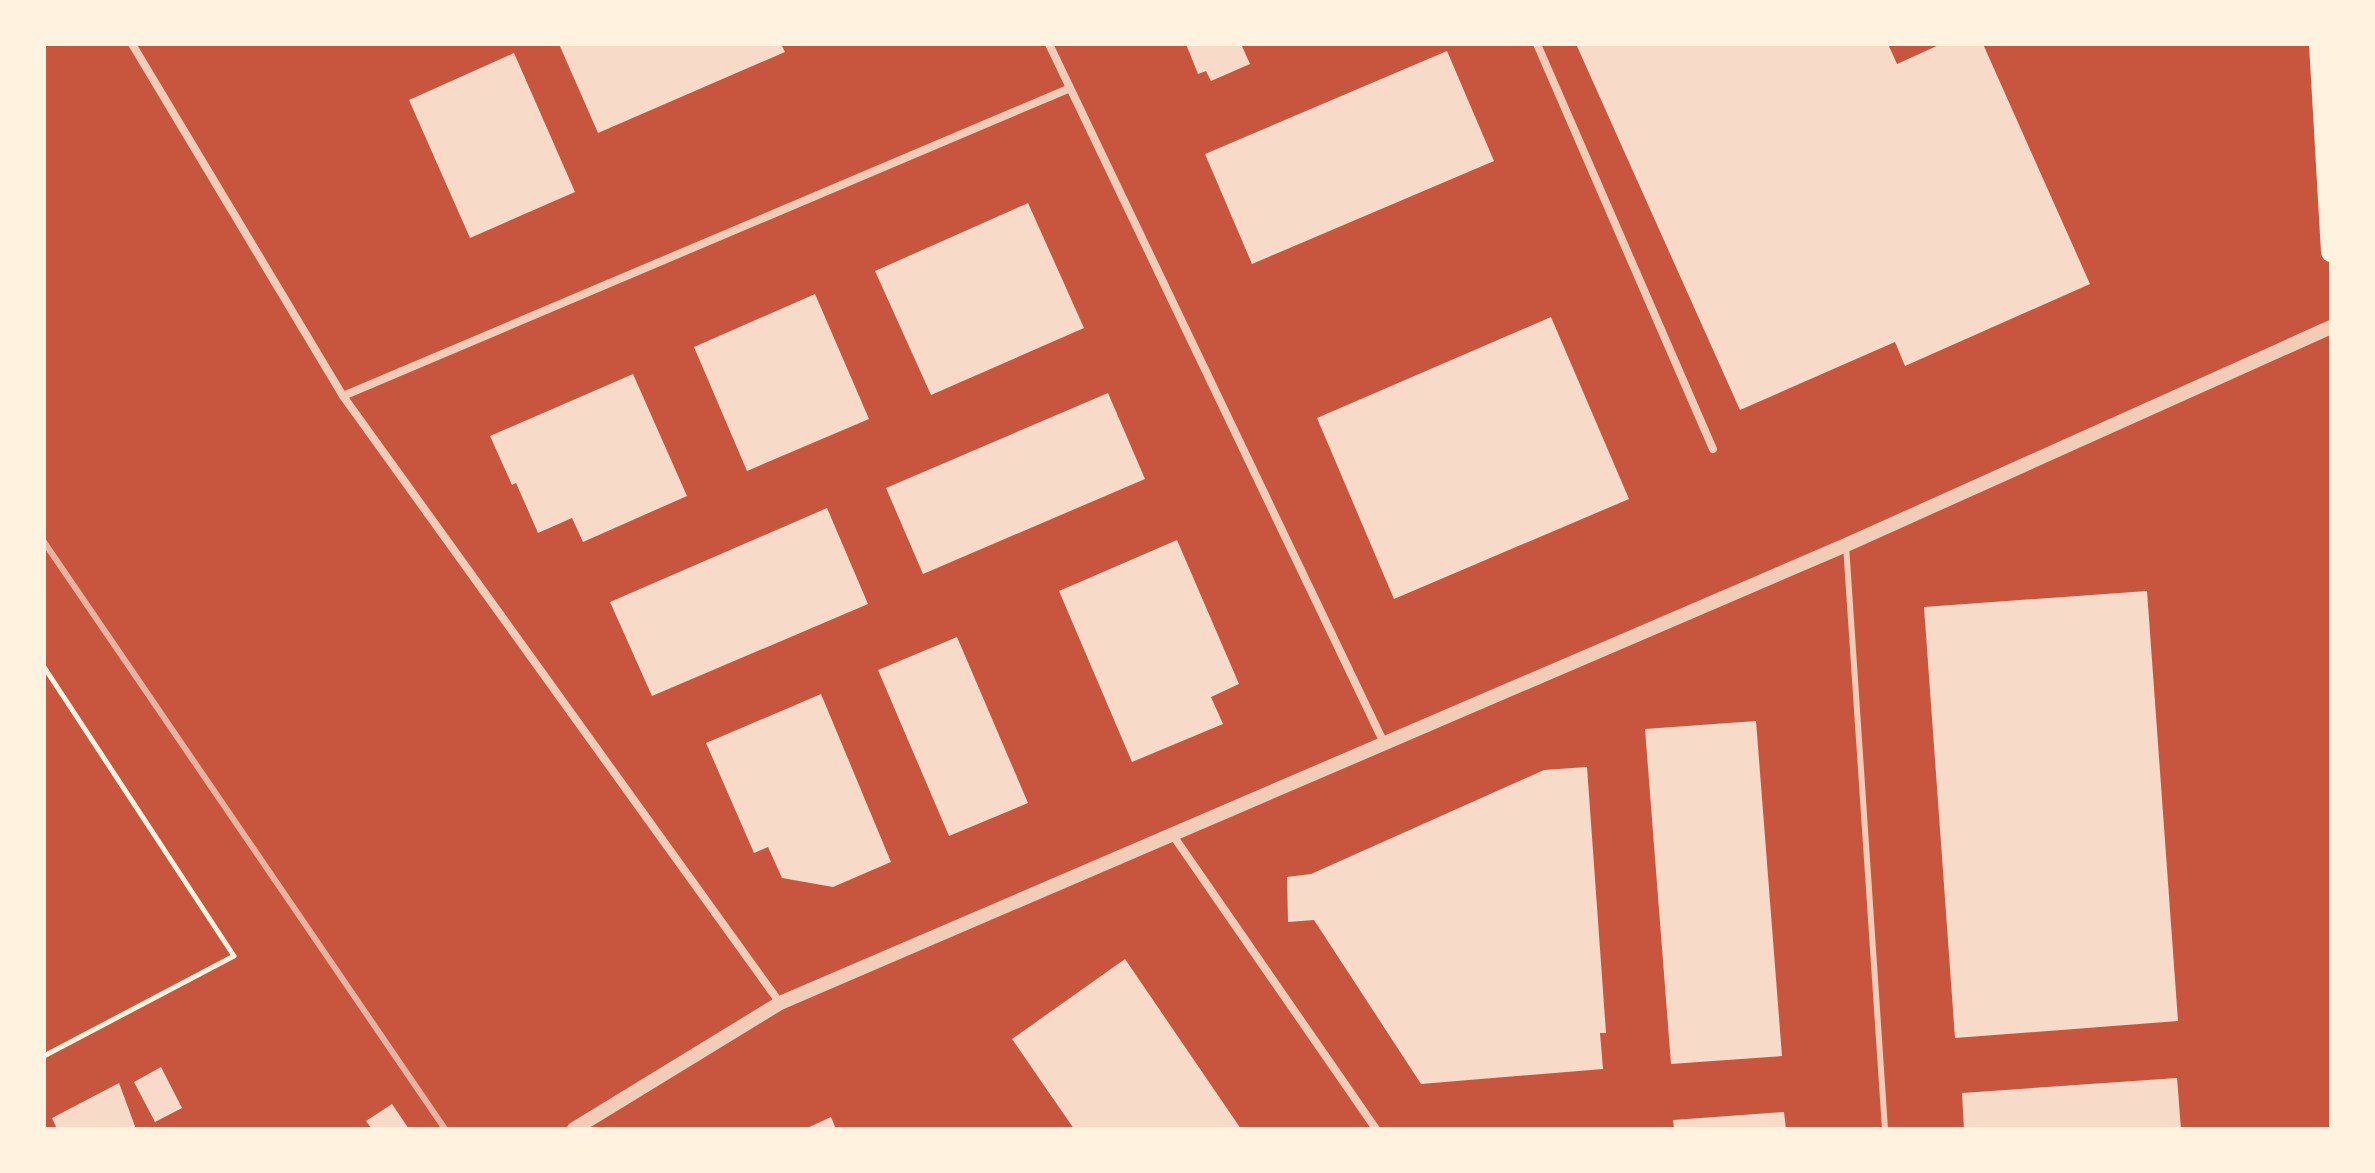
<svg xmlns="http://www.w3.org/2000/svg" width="2375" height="1173" font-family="Rubik,sans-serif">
<rect width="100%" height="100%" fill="#c8553d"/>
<g fill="#f7dbc8">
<path d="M559,44H781L785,52L598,133Z"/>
<path d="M1186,44H1241L1250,64L1211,81L1206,71L1198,74Z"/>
<path d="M1576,44H1888L1897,64L1941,44H1983L2090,284L1905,366L1895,342L1740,410Z"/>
<path d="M1447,51L1494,161L1252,264L1205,154Z"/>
<path d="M514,53L575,192L470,238L409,100Z"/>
<path d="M1028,203L1084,328L931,395L875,271Z"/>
<path d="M815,294L869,419L747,471L694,347Z"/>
<path d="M1551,317L1629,499L1394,599L1317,418Z"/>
<path d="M633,374L687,496L583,542L572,518L538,533L516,483L512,485L490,436Z"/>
<path d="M1108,393L1145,479L923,574L886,488Z"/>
<path d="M827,508L868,604L652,696L610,602Z"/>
<path d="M1177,540L1239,684L1211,697L1223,724L1132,762L1059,591Z"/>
<path d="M2147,591L2178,1021L1955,1038L1924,607Z"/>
<path d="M957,637L1028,803L949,836L878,670Z"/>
<path d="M821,694L891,862L833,887L782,878L768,847L754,853L706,743Z"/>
<path d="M1756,721L1782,1056L1671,1064L1645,729Z"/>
<path d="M1587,767L1606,1033H1600L1603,1069L1421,1084L1314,920L1288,922L1287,877L1311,874L1544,770Z"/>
<path d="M1125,959L1241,1129H1074L1012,1039Z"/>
<path d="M161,1067L182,1108L155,1122L134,1082Z"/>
<path d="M2177,1078L2181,1129H1964L1962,1093Z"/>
<path d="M119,1083L136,1129H57L52,1118Z"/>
<path d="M392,1104L409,1129H372L366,1121Z"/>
<path d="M1784,1112L1786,1129H1674L1673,1120Z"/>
<path d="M831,1117L836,1129H805Z"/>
</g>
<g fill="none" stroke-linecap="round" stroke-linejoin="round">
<path stroke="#fff3e0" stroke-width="5" d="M44,667L234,956L44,1056"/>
<path stroke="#f1ccb7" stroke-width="6" d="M1846,545L1885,1129"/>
<g stroke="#f1ccb7" stroke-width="8">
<path d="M132,44L343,396L780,1003"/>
<path d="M1049,44L1384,743"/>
<path d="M1537,44L1713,449"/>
<path d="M343,396L1068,89"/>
<path d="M1172,834L1376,1129"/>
</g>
<path stroke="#f1ccb7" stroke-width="14" d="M574,1129L780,1003L1846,545L2331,327"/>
<path stroke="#fff3e0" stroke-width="20" d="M2319,44L2331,252"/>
<path stroke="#e9b49f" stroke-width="6" d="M44,542L445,1129"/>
</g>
<rect width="2375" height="1173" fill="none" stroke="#fff3e0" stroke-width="92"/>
</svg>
